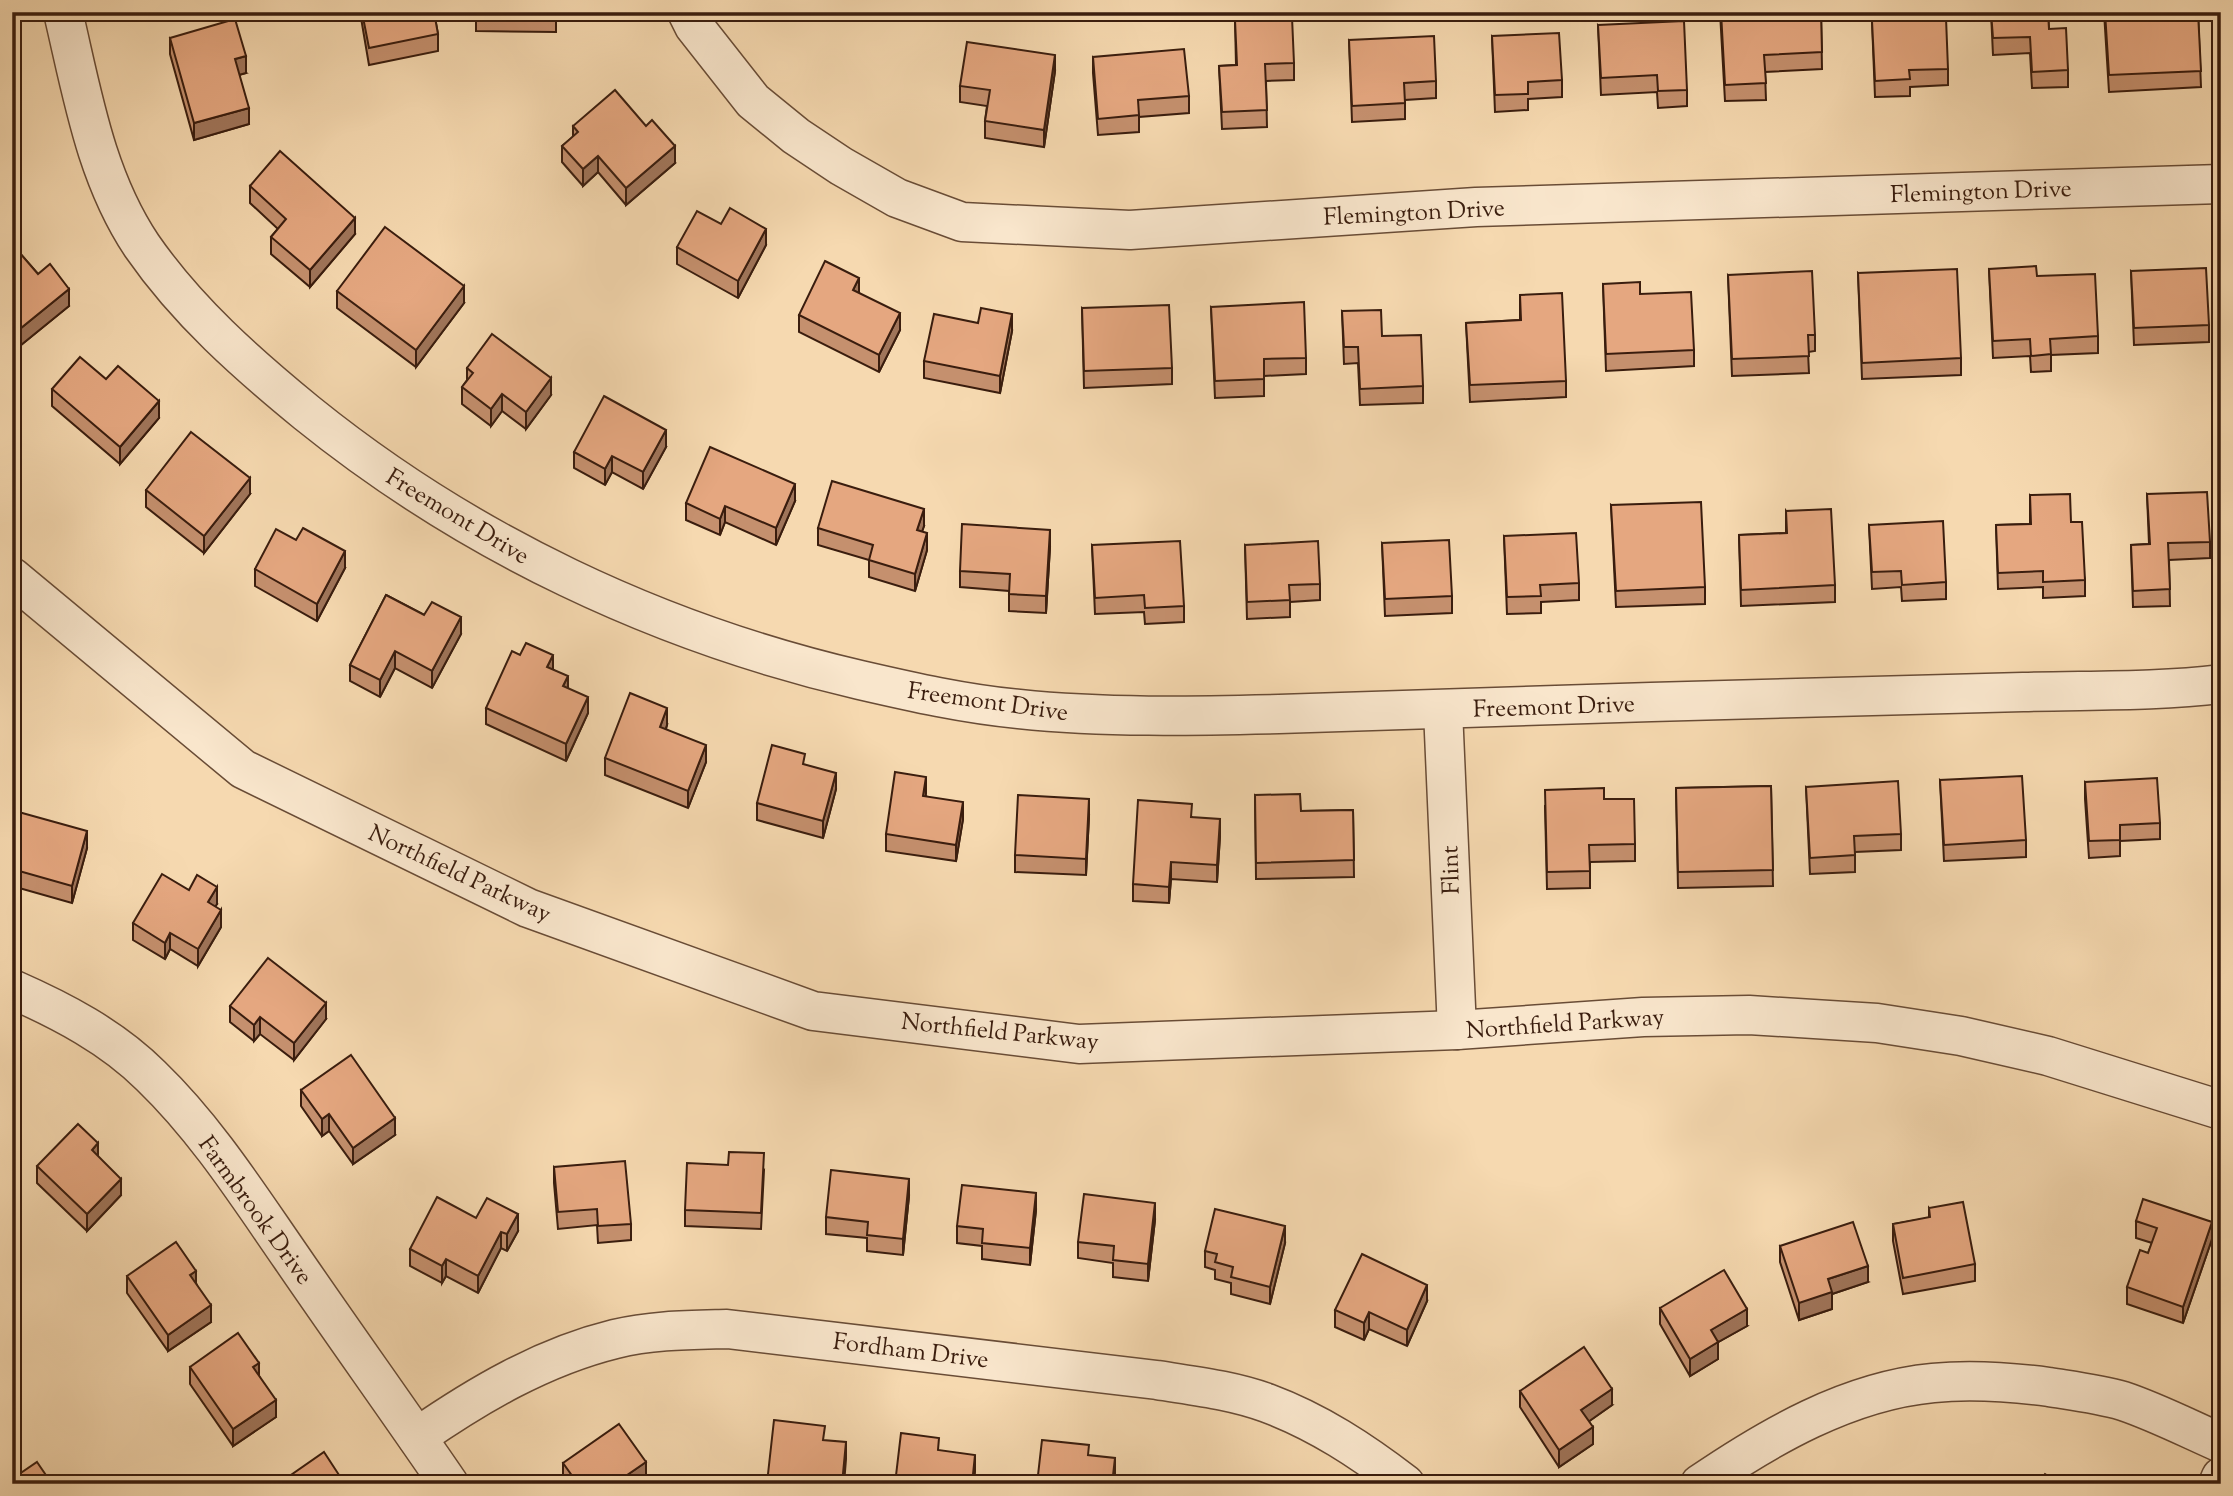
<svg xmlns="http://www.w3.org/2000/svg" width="2233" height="1496" font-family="'Sorts Mill Goudy',serif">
<rect width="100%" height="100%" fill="#f6d9b0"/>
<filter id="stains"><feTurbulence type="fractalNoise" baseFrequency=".00286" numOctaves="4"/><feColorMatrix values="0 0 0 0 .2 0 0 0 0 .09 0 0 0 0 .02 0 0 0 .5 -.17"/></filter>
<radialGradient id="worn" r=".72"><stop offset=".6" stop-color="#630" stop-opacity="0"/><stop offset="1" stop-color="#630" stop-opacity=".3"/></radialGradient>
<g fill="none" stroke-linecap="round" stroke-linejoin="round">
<defs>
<g id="minor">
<path d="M63,12C82,92 95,176 142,246C187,311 246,363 307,413C468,543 658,633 860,680C912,692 965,704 1019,709C1105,718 1192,716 1279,714C1403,711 1527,705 1651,702C1775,698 1899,695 2023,692C2089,690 2155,692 2221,684"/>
<path d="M687,12L694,26L753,101L796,136L841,166L897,198L962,222L1130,230L1476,207L2221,184"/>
<path d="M12,577L243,769L528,908L813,1011L1079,1044L1457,1030L1643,1017L1749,1015L1877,1023L1961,1036L2048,1056L2221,1110"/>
<path d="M1443,710L1457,1030"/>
<path d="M12,989C62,1011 112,1037 151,1076C206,1129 248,1195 291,1257C343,1333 397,1408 449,1484"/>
<path d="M417,1437C478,1395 542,1357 615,1339C652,1330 690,1330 727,1329L1157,1380C1194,1386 1232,1390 1267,1403C1318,1422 1362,1451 1405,1484"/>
<path d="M1700,1484C1769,1437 1848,1391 1933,1383C1971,1379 2011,1382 2049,1387C2074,1391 2099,1394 2123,1401C2156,1412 2189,1429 2221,1443"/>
<path d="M2218,1484L2221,1477"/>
</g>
</defs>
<use href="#minor" stroke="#694c36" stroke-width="41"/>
<use href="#minor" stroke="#f9e6cc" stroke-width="38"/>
</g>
<g fill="#c5906e" stroke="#3a1d0e" stroke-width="2">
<path d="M360,12H434L438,34V51L369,65Z"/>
<path d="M476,12H556V32L476,31Z"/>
<path d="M1720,12H1821L1822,69L1765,72L1766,100L1725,101Z"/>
<path d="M1991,12H2048L2049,29L2068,70V87L2032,88L2030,53L1993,55Z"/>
<path d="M2104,12H2198L2201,87L2109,92Z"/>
<path d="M1235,20L1294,63V80L1266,81L1267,127L1222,129L1219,66L1236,65Z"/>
<path d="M1872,21L1948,69V85L1910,87V96L1875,97Z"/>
<path d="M1598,25L1687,90V106L1658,108L1657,92L1601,95Z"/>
<path d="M1492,36L1562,80V97L1528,99V110L1495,112Z"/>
<path d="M170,38L246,73L239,75L249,124L194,140L170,54Z"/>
<path d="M1349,40L1436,81V98L1405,100V119L1352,122Z"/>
<path d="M1093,57L1189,96V113L1139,117V132L1098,135L1093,73Z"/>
<path d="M1055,71L1044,147L985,138V121L987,106L960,102V86Z"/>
<path d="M573,126L675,163L626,205L598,172L583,186L562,162V146L573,137Z"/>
<path d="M250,186L355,234L310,287L271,254V237L278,229L250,203Z"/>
<path d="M721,224L766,245L738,298L677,264V247Z"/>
<path d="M12,244L38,274L69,306L21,345L12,334Z"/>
<path d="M1989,269L2037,276L2098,336V353L2051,355V371L2031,372L2030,356L1993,358Z"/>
<path d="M2131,271L2209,325V342L2134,345Z"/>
<path d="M1858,273L1961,358V375L1862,379Z"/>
<path d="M1728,275L1815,335V351L1808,352L1809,373L1732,376Z"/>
<path d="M1603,284L1640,294L1694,350V366L1606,371Z"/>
<path d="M337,291L464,303L416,367L337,308Z"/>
<path d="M859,293L900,330L879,372L799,332V315Z"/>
<path d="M1520,295L1566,381V397L1470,402L1466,323L1520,320Z"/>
<path d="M1211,307L1306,358V374L1264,376V396L1215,398Z"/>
<path d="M1082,308L1172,368V384L1084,388Z"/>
<path d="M1342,311L1382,336L1423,386V403L1360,405L1358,363L1344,364Z"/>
<path d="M1012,331L1000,393L924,378V361Z"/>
<path d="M467,368L551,395L526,429L502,411L491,426L462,404V387L467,380Z"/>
<path d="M106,379L159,418L120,464L52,406V389Z"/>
<path d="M666,447L643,489L612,472L605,485L574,468V452Z"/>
<path d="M146,490L250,494L204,553L146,507Z"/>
<path d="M2147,494L2210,542V558L2169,560L2170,606L2133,607L2131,545L2149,544Z"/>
<path d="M2030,495L2071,522L2085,580V596L2043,598V587L1998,589L1996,525L2030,524Z"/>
<path d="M795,501L776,545L725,522L720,535L686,520V503Z"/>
<path d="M1611,505L1705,587V604L1616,607Z"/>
<path d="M1786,511L1835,585V602L1741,606L1739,535L1786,533Z"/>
<path d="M1869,525L1946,582V599L1902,601L1901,587L1872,589Z"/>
<path d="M924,526L922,531L927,550L915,591L869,577V560L818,545V528Z"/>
<path d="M1504,536L1579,583V600L1541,602V613L1507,614Z"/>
<path d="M1382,543L1452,596V613L1385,616Z"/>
<path d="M1092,545L1184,606V622L1145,624L1144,612L1095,614Z"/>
<path d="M1245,545L1320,584V600L1290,602V617L1247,619Z"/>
<path d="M1050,547L1046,613L1009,611V591L960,587V571Z"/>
<path d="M345,568L317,621L255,586V569Z"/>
<path d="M386,595L461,634L432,688L395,668L380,697L350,681V665Z"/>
<path d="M553,669L588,713L566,761L486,724V708Z"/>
<path d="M667,725L666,729L706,762L688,808L605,775V758Z"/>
<path d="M805,765L836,789L823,838L757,820V803Z"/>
<path d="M1940,780L2026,840V857L1944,861Z"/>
<path d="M2085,782L2160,823V839L2120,841V856L2089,858L2085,799Z"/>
<path d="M1771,786L1773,886L1678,888L1676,788Z"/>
<path d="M1806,787L1901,834V850L1855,852V872L1810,874Z"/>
<path d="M1255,795L1301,811L1353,810L1354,877L1256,879Z"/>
<path d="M926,796L963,819L956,861L886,851V834Z"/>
<path d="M1604,799L1635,844V861L1590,862V888L1547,889L1545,806Z"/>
<path d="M1089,816L1086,875L1015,872V855Z"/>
<path d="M1192,817L1220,836L1217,882L1171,879L1169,903L1133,901V884Z"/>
<path d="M12,822L87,848L72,903L12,886Z"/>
<path d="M2221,839V883L2213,880V864Z"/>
<path d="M189,890L217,904L215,906L221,927L198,966L170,949L165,959L133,940V923Z"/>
<path d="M230,1006L326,1019L294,1060L260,1034L254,1041L230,1022Z"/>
<path d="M301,1090L395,1135L353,1164L329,1131L322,1136L301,1106Z"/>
<path d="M98,1157L121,1195L87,1231L37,1183V1166Z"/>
<path d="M554,1167L631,1224V1240L598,1243L597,1225L558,1229L554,1183Z"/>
<path d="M764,1170L761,1229L685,1226V1210Z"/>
<path d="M909,1196L903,1255L867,1251V1238L826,1234V1217Z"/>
<path d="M1929,1208L1975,1264V1281L1903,1294L1893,1241V1224L1929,1218Z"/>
<path d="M1036,1210L1030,1265L982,1259V1246L957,1243V1226Z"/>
<path d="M476,1218L518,1231L507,1251L501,1248L478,1293L446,1276L442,1283L410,1266V1249Z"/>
<path d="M1155,1220L1148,1281L1113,1277V1263L1078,1258V1242Z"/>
<path d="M2136,1221L2212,1239L2183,1323L2127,1304V1287L2148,1253L2152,1243L2136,1238Z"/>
<path d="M1285,1243L1270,1304L1231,1294V1283L1215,1279V1270L1205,1267V1251Z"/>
<path d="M1780,1246L1868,1282L1832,1294V1309L1799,1320L1780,1262Z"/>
<path d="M127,1276L196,1283L211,1322L168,1351L127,1293Z"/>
<path d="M1427,1301L1407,1346L1369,1329L1364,1340L1335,1327V1310Z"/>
<path d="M1660,1308L1747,1326L1718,1342V1359L1690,1376L1660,1324Z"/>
<path d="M190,1367L259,1376L276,1417L233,1446L190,1384Z"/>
<path d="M1520,1391L1612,1405L1589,1421L1593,1444L1559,1467L1520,1407Z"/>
<path d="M563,1463L646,1478L638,1484H566L563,1480Z"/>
</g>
<g fill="#a0755a" stroke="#3a1d0e" stroke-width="2">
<path d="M1055,55V71L1044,147V130Z"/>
<path d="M246,56V73L235,76V59Z"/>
<path d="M249,108V124L194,140V123Z"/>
<path d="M675,146V163L626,205V188Z"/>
<path d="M598,156V172L583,186V169Z"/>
<path d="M355,218V234L310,287V270Z"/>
<path d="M766,229V245L738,298V281Z"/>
<path d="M859,278V295L853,290Z"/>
<path d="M464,286V303L416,367V350Z"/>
<path d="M69,289V306L21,345V328Z"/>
<path d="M900,313V330L879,372V355Z"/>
<path d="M1012,314V331L1000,393V376Z"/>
<path d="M551,378V395L526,429V412Z"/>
<path d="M502,394V411L491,426V409Z"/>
<path d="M159,401V418L120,464V447Z"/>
<path d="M666,430V447L643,489V472Z"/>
<path d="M612,456V472L605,485V469Z"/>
<path d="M250,478V494L204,553V536Z"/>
<path d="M795,484V501L776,545V528Z"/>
<path d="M725,506V522L720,535V519Z"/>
<path d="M924,509V526L917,546V530Z"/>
<path d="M1050,530V547L1046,613V596Z"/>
<path d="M927,533V550L915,591V574Z"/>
<path d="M345,551V568L317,621V604Z"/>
<path d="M461,617V634L432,688V671Z"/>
<path d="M395,651V668L380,697V680Z"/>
<path d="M553,655V672L547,667Z"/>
<path d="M568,676V693L563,686Z"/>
<path d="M588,697V713L566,761V744Z"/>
<path d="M667,708V725L660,744V727Z"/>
<path d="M706,745V762L688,808V791Z"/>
<path d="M836,773V789L823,838V821Z"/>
<path d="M926,777V794L923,812V796Z"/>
<path d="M1089,799V816L1086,875V859Z"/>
<path d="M963,802V819L956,861V845Z"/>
<path d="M1220,819V836L1217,882V865Z"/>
<path d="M87,831V848L72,903V886Z"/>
<path d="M1171,862V879L1169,903V887Z"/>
<path d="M217,887V904L208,919V902Z"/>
<path d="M221,910V927L198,966V949Z"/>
<path d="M170,933V949L165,959V943Z"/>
<path d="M326,1003V1019L294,1060V1043Z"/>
<path d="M260,1017V1034L254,1041V1025Z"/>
<path d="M329,1114V1131L322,1136V1119Z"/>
<path d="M395,1118V1135L353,1164V1148Z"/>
<path d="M98,1143V1160L92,1150Z"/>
<path d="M121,1179V1195L87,1231V1214Z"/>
<path d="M909,1179V1196L903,1255V1239Z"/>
<path d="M1036,1193V1210L1030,1265V1248Z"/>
<path d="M1155,1203V1220L1148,1281V1264Z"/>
<path d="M518,1214V1231L507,1251V1234Z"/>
<path d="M2212,1222V1239L2183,1323V1307Z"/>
<path d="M1285,1226V1243L1270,1304V1287Z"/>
<path d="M501,1232V1248L478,1293V1276Z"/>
<path d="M446,1259V1276L442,1283V1266Z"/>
<path d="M1868,1266V1282L1832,1294V1309L1799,1320V1303L1828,1279Z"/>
<path d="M196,1271V1288L190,1275Z"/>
<path d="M1427,1285V1301L1407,1346V1330Z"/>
<path d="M211,1305V1322L168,1351V1335Z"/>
<path d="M1747,1309V1326L1711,1346V1330Z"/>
<path d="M1369,1312V1329L1364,1340V1323Z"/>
<path d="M1718,1342V1359L1690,1376V1359Z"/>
<path d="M259,1363V1380L253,1367Z"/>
<path d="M1612,1389V1405L1581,1427V1410Z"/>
<path d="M276,1400V1417L233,1446V1429Z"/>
<path d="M1593,1427V1444L1559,1467V1450Z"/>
<path d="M846,1442V1459L844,1484H842Z"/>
<path d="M975,1455V1472L974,1484H972Z"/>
<path d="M1115,1458V1475L1114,1484H1112Z"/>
<path d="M646,1462V1478L638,1484H614Z"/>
<path d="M341,1478V1484H334Z"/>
</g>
<g fill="#e5a780" stroke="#3a1d0e" stroke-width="2">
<path d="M362,12H434L438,34L369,48Z"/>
<path d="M476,12H556V15L476,14Z"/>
<path d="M1721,12H1821L1822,52L1764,55L1766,83L1725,85Z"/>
<path d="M1991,12H2048L2049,29L2066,28L2068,70L2032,72L2030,37L1993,38Z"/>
<path d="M2105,12H2198L2201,71L2109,75Z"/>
<path d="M1292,17L1294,63L1265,64L1267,110L1222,112L1219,66L1237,65L1235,20Z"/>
<path d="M1946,18L1948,69L1909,70L1910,79L1875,81L1872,21Z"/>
<path d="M235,19L246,56L235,59L249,108L194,123L170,38Z"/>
<path d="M1684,21L1687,90L1658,91L1657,75L1601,78L1598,25Z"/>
<path d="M1559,33L1562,80L1528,82V94L1495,95L1492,36Z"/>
<path d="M1434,36L1436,81L1404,83L1405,103L1352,106L1349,40Z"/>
<path d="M967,42L1055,55L1044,130L985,121L990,90L960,86Z"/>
<path d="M1184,49L1189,96L1138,100L1139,115L1098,119L1093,57Z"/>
<path d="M615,90L646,126L652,120L675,146L626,188L598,156L583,169L562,146L578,132L573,126Z"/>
<path d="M280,151L355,218L310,270L271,237L286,219L250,186Z"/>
<path d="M730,208L766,229L738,281L677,247L697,211L721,224Z"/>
<path d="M385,227L464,286L416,350L337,291Z"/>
<path d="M12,244L38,274L50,264L69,289L21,328L12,317Z"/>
<path d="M825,261L859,278L853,290L900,313L879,355L799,315Z"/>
<path d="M2036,266L2037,276L2095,274L2098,336L2050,339L2051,354L2031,356L2030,339L1993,341L1989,269Z"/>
<path d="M2206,268L2209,325L2134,328L2131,271Z"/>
<path d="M1957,269L1961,358L1862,363L1858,273Z"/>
<path d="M1812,271L1815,335H1808L1809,356L1732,359L1728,275Z"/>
<path d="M1640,282V294L1691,292L1694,350L1606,354L1603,284Z"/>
<path d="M1562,293L1566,381L1470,385L1466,323L1521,320L1520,295Z"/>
<path d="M1304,302L1306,358L1264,359V379L1215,381L1211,307Z"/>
<path d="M1169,305L1172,368L1084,371L1082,308Z"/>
<path d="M981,308L1012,314L1000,376L924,361L934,314L978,323Z"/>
<path d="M1381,310L1382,336L1421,335L1423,386L1360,389L1358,347H1344L1342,311Z"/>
<path d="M492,334L551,378L526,412L502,394L491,409L462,387L473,373L467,368Z"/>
<path d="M80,357L106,379L118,366L159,401L120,447L52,389Z"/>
<path d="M604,396L666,430L643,472L612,456L605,469L574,452Z"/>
<path d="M191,432L250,478L204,536L146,490Z"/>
<path d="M710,447L795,484L776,528L725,506L720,519L686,503Z"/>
<path d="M832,481L924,509L917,530L927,533L915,574L869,560L873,545L818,528Z"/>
<path d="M2207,492L2210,542L2168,543L2170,589L2133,591L2131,545L2150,544L2147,494Z"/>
<path d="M2070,494L2071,522H2082L2085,580L2043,582V571L1998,573L1996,525L2031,524L2030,495Z"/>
<path d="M1701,502L1705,587L1616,591L1611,505Z"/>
<path d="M1831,509L1835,585L1741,590L1739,535L1787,533L1786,511Z"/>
<path d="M1943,521L1946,582L1902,585L1901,571L1872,572L1869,525Z"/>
<path d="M962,524L1050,530L1046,596L1009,594L1010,574L960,571Z"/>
<path d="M303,528L345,551L317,604L255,569L276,529L296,540Z"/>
<path d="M1576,533L1579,583L1540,585L1541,596L1507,597L1504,536Z"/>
<path d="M1449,540L1452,596L1385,599L1382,543Z"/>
<path d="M1180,541L1184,606L1145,608L1144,595L1095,598L1092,545Z"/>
<path d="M1318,541L1320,584L1289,585L1290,600L1247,602L1245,545Z"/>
<path d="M386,595L424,615L432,602L461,617L432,671L395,651L380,680L350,665Z"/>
<path d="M526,643L553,655L547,667L568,676L563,686L588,697L566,744L486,708L512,651L520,655Z"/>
<path d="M630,693L667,708L660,727L706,745L688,791L605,758Z"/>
<path d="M772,745L805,754L803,764L836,773L823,821L757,803Z"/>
<path d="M895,772L926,777L923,796L963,802L956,845L886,834Z"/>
<path d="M2022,776L2026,840L1944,845L1940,780Z"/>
<path d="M2157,778L2160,823L2120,825V840L2089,841L2085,782Z"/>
<path d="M1898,781L1901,834L1854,836L1855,855L1810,858L1806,787Z"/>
<path d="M1771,786L1773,870L1678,872L1676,788Z"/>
<path d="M1604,788V799H1634L1635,844L1589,845L1590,871L1547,872L1545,790Z"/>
<path d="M1300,794L1301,811L1353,810L1354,860L1256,863L1255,795Z"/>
<path d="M1018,795L1089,799L1086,859L1015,855Z"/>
<path d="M1138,800L1192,804L1191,817L1220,819L1217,865L1171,862L1169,887L1133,884Z"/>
<path d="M15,811L87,831L72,886L12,869V822Z"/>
<path d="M2221,839V866L2213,864Z"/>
<path d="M162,874L189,890L197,875L217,887L208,902L221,910L198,949L170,933L165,943L133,923Z"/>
<path d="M268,958L326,1003L294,1043L260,1017L254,1025L230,1006Z"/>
<path d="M351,1055L395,1118L353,1148L329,1114L322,1119L301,1090Z"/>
<path d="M78,1124L98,1143L92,1150L121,1179L87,1214L37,1166Z"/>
<path d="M729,1152L764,1153L761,1213L685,1210L687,1163L728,1165Z"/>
<path d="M625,1161L631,1224L598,1226L597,1209L558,1212L554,1167Z"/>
<path d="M831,1170L909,1179L903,1239L867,1235L868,1222L826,1217Z"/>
<path d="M962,1185L1036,1193L1030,1248L982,1243L983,1229L957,1226Z"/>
<path d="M1084,1194L1155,1203L1148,1264L1113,1260L1114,1246L1078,1242Z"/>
<path d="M437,1197L476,1218L487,1198L518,1214L507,1234L501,1232L478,1276L446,1259L442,1266L410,1249Z"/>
<path d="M2143,1199L2212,1222L2183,1307L2127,1287L2140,1250L2148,1253L2157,1228L2136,1221Z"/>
<path d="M1963,1202L1975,1264L1903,1278L1893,1224L1930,1217L1929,1208Z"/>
<path d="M1215,1209L1285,1226L1270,1287L1231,1277L1233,1267L1215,1262L1217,1254L1205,1251Z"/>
<path d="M1853,1222L1868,1266L1828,1279L1832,1292L1799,1303L1780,1246Z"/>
<path d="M176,1242L196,1271L190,1275L211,1305L168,1335L127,1276Z"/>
<path d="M1362,1254L1427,1285L1407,1330L1369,1312L1364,1323L1335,1310Z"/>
<path d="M1724,1270L1747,1309L1711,1330L1718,1342L1690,1359L1660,1308Z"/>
<path d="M238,1333L259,1363L253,1367L276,1400L233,1429L190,1367Z"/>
<path d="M1584,1347L1612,1389L1581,1410L1593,1427L1559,1450L1520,1391Z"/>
<path d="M774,1420L825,1426L823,1440L846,1442L842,1484L767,1483Z"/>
<path d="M619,1424L646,1462L614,1484H578L563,1463Z"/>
<path d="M901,1433L939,1438L938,1450L975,1455L972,1484H895Z"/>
<path d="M1042,1440L1089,1445L1088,1455L1115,1458L1112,1484H1037Z"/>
<path d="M324,1452L341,1478L335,1484H278Z"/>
<path d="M37,1462L52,1484H12V1479Z"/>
<path d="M2045,1474L2061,1484H2038Z"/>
</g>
<g text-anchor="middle" stroke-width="5" stroke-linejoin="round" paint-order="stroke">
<g font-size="24" fill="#3a1d0e" stroke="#f9e6cc">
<text transform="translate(1981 191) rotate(-2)" y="8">Flemington Drive</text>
<text transform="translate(1414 212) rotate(-3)" y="8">Flemington Drive</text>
<text transform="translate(458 516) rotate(31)" y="8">Freemont Drive</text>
<text transform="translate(988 701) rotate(8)" y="8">Freemont Drive</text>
<text transform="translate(1554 706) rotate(-2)" y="8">Freemont Drive</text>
<text transform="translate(1450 870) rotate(-92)" y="8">Flint</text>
<text transform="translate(460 873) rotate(25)" y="8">Northfield Parkway</text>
<text transform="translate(1565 1023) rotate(-4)" y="8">Northfield Parkway</text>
<text transform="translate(1000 1031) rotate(6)" y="8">Northfield Parkway</text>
<text transform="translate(256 1210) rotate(54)" y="8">Farmbrook Drive</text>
<text transform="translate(911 1350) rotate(7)" y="8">Fordham Drive</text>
</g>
</g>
<rect width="2233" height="1496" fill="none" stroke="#f6d9b0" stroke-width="42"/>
<rect x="14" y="14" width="2205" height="1468" fill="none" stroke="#3a1d0e" stroke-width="3.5"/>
<rect x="21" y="21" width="2191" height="1454" fill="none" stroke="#3a1d0e" stroke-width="2"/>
<rect width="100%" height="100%" filter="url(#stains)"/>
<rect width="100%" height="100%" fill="url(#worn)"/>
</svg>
